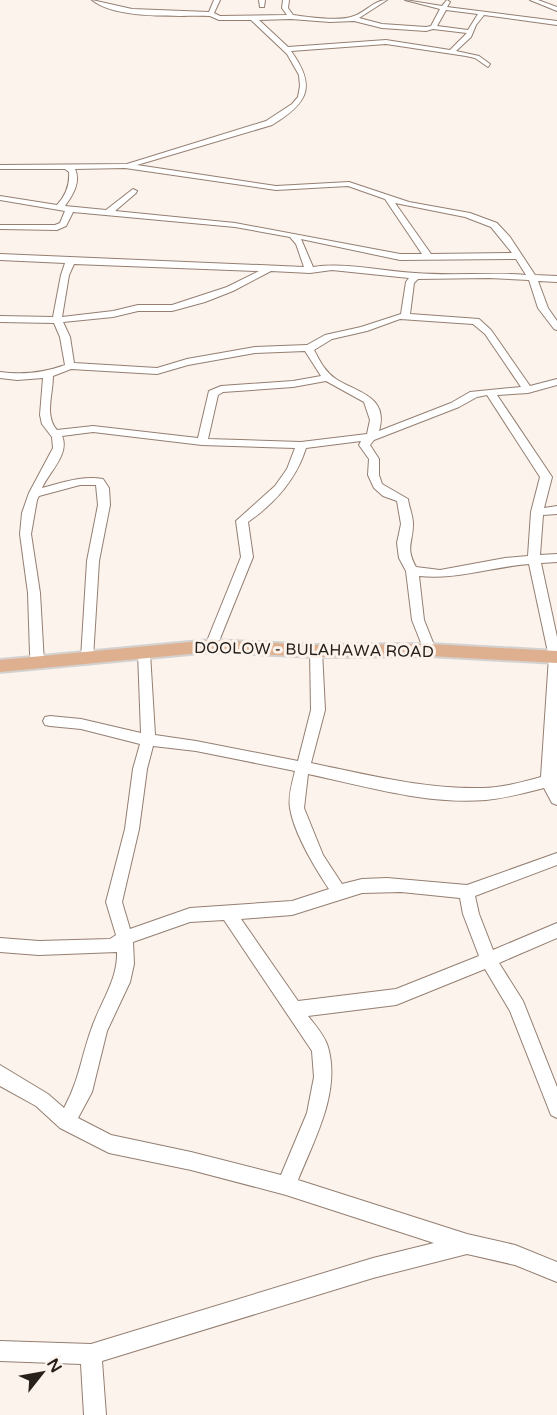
<svg xmlns="http://www.w3.org/2000/svg" width="557" height="1415" font-family="'Varela Round',sans-serif">
<rect width="100%" height="100%" fill="#fcf3ed"/>
<g fill="none" stroke-linecap="round" stroke-linejoin="round">
<defs>
<g id="minor">
<path d="M92,0L132,9L209,12L214,0H220L214,13L220,16L287,15L282,8L283,0H289L288,8L293,15C309,17 340,22 354,16C366,12 374,0 387,0L359,18L382,24L426,27L431,26L440,9L405,0L442,6L447,0L450,2L447,7L557,21V25L484,15L476,25L471,37L456,51L479,56L490,64L488,67L475,58L466,56L386,44L291,51C317,87 308,103 272,125L137,165L276,186L349,182L409,202L470,213L497,223L510,237L535,275L557,276V282L538,281L548,308L557,321V330L554,329L538,308L529,280L489,278L418,279L414,283L410,314L479,319L491,330L530,386L557,379V385L528,393L497,395L552,477L544,508L557,506V514L543,515L540,555L557,554V562L541,563L557,637V805L552,803L544,788C525,793 506,798 486,800C427,805 365,786 308,774L304,808L323,855L342,884L362,879L387,878L467,885L557,853V865L475,896L479,914L493,950L557,923V938L499,963L523,1001L557,1087V1118L551,1115L510,1011L485,969L396,1005L308,1016C315,1025 325,1036 328,1047C341,1092 314,1140 298,1180L467,1234L515,1245L557,1262V1282L515,1265L467,1254L373,1278L102,1361L106,1415H84L81,1364L0,1361V1341L91,1344L373,1258L434,1243L286,1195L191,1170L109,1153L60,1128L36,1106L0,1086V1065L48,1094L64,1108C79,1081 81,1058 91,1030C100,1003 118,980 117,952L39,955L0,952V938L39,941L110,939L116,935L106,902L125,829L133,769L140,744L81,729L50,726L45,725L43,721L45,717L50,716L81,719L141,733L138,653L144,648L150,653L155,735L196,741L298,761L311,710L310,651L316,646L322,651L325,710L311,763C368,775 424,789 482,788C502,788 522,782 541,777L549,657L529,564C492,567 456,580 419,576L424,620L436,650L435,653H425L412,620L406,571L399,558L397,543L401,524L397,501L383,496L374,488L368,475L369,459L359,445L361,441L306,448C296,480 275,503 248,522L253,557L217,646L211,651L206,649L205,646L241,557L236,521L275,486L287,469L295,448L202,445L93,432L62,436C70,454 49,472 42,488C61,483 83,475 103,479L109,488L110,505L99,561L93,658L87,663L81,658L87,561L98,505L96,485H80L39,496L37,500L31,534L40,593L44,663L37,668L32,666L30,654L28,593L20,534L22,513L29,493L53,448L52,437L42,424L40,415L43,378L17,380L0,378V372C23,375 43,373 65,365L60,337L54,323L0,322V316L53,317L61,275L65,263L0,260V254L304,267L296,244L290,237L235,227L73,212L66,226L57,230L0,229V225H55L60,223L65,211L0,200V196L57,205C66,195 70,185 69,172L65,169H0V165L127,164L266,121L292,104L298,97L300,86L299,75L287,54L251,20H219L210,16C178,15 117,20 92,0ZM446,10L478,14L468,30L437,26ZM291,19L330,22L354,21L382,28L426,31L433,29L467,33L450,50L386,40L288,47L259,20ZM125,168L276,190L348,186L385,199L422,254H400L235,223L115,211L136,193L137,191L133,189L106,210L65,206C73,195 81,182 75,169ZM395,203L465,217L491,227L512,253L431,254ZM301,239L400,260L516,259L526,275C489,272 452,276 415,273C381,271 347,262 313,267ZM74,264L259,271L227,287L172,305H138L113,311L62,317L69,275ZM332,270L409,278L406,282L401,314L361,327L325,335L307,345L255,347L187,359L157,368L74,363L70,337L63,322L113,317L138,311H172L205,302L233,291L271,271L310,273ZM400,319L473,324L485,334L521,387L470,392L451,403L379,431C389,396 358,393 336,379C325,372 320,361 314,350L332,339L367,331ZM305,351L321,376L293,381L221,386L209,391L198,438L93,426L57,430C44,415 53,395 53,376L71,369L157,374L188,365L255,353ZM326,381L364,402L370,420L367,434L301,442L208,439L218,395L223,392L293,387ZM487,395L540,477L531,512L528,556L505,558L440,570L416,567C405,547 413,543 413,524C413,516 409,507 408,499L382,484L379,475V459L370,445L374,440L459,407L477,397ZM153,746L196,751L295,771C292,783 288,797 290,808C294,833 315,868 329,889L292,901L190,908L130,929L122,902L139,829L147,769ZM401,892L460,898L463,914L479,956L396,989L298,1001L241,919L292,915L362,893ZM224,920L312,1051L314,1077L307,1113L281,1175L191,1152L111,1135L78,1118L92,1092L107,1031L130,982L134,964L133,942L190,922Z"/>
<path d="M259,0H265L264,7H260Z"/>
<path d="M530,0H538L557,7V11Z"/>
</g>
<path id="major" d="M211,640L316,645L430,644L557,651V663L430,656L316,657L211,652L0,672V660Z"/>
</defs>
<use href="#minor" stroke="#947f71" stroke-width="2"/>
<use href="#major" stroke="#d4d2d1" stroke-width="4"/>
<use href="#minor" fill="#fff" fill-rule="evenodd"/>
<use href="#major" fill="#dfb08f" fill-rule="evenodd"/>
</g>
<g text-anchor="middle" stroke-width="6" stroke-linejoin="round" paint-order="stroke">
<g font-size="16" fill="#28201b" stroke="#fcf3ed">
<text transform="translate(314 649) rotate(1)" y="6">DOOLOW - BULAHAWA ROAD</text>
</g>
</g>
<g transform="translate(42 1373) rotate(59)" stroke="#fcf3ed" stroke-width="4.5" paint-order="stroke">
<path d="M0-4.5L10 22L0 15L-10 22Z" fill="#28201b"/>
<text y="-9" font-size="16" font-weight="bold" text-anchor="middle" fill="#28201b">N</text>
</g>
</svg>
